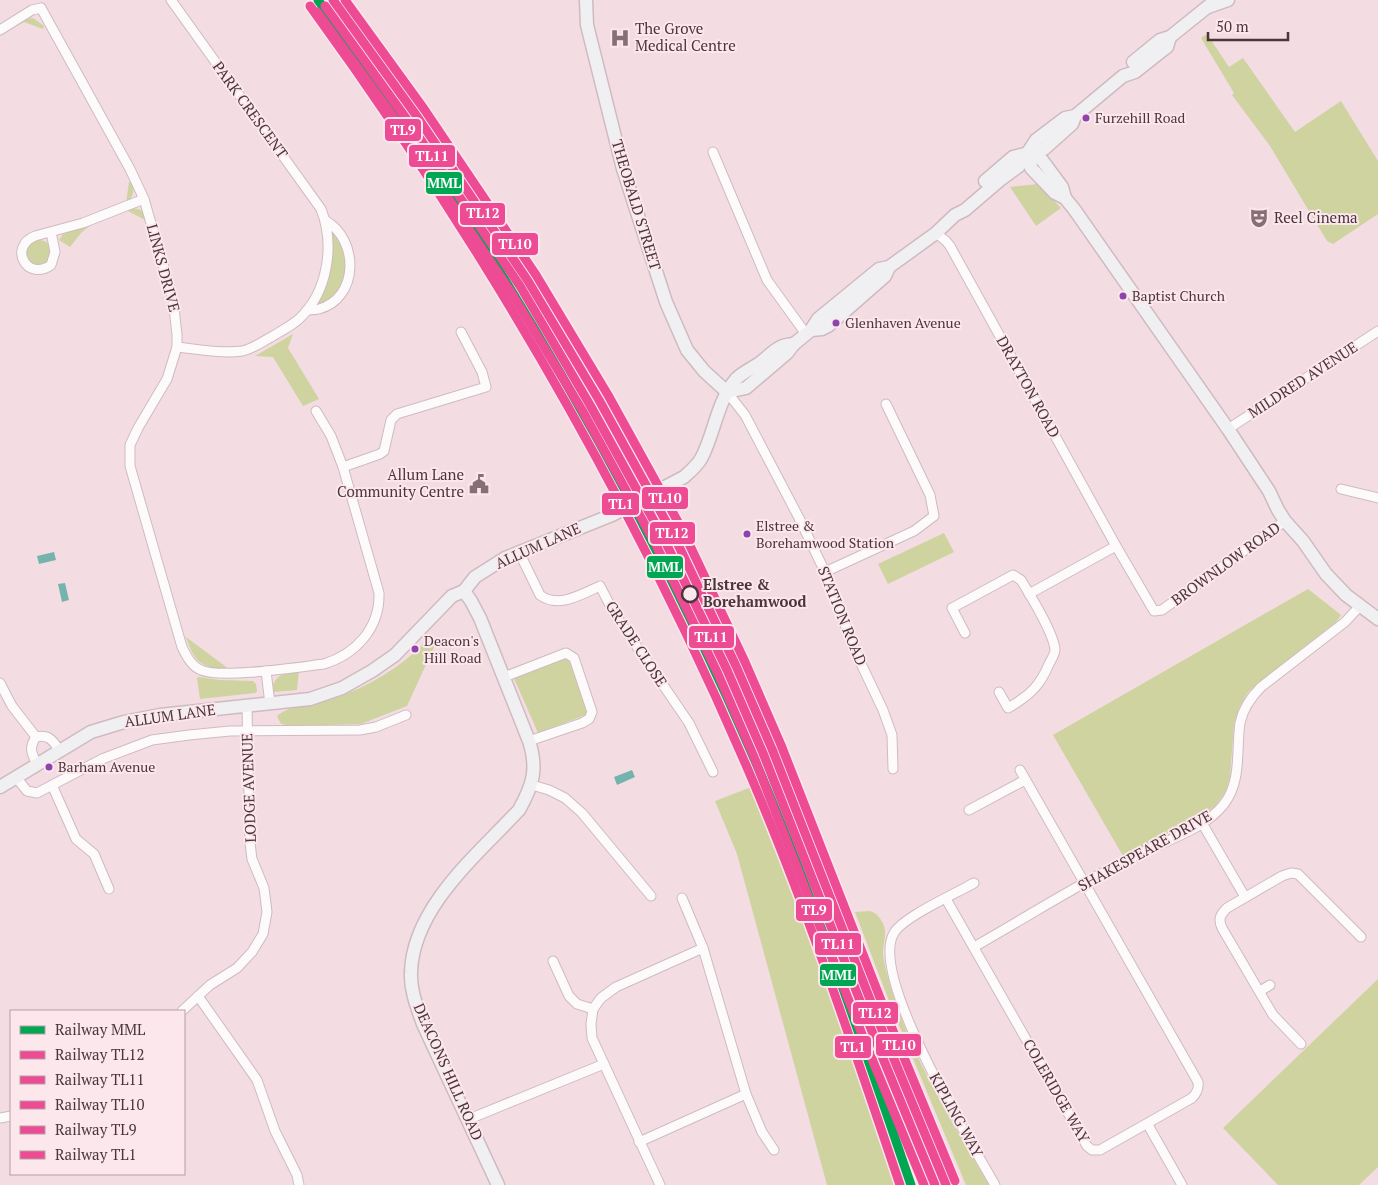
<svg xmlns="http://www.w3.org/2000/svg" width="1378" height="1185" font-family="'PT Serif',serif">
<rect width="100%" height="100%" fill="#f3dde2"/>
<g fill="#ced39f">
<path d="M33,18L44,26L43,29L24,22L17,26L16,24L26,19Z"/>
<path d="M1207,34L1229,67L1243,58L1295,132L1341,101L1378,161V214L1333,244L1327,241L1270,146L1232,95L1234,93L1201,38Z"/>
<path d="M129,182H132C135,190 133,198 126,203Z"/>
<path d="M1038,184L1061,208L1036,226L1010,187Z"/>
<path d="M130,209C140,207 144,211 147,221L126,210Z"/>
<path d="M93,223L81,233L70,247L59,240L65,231Z"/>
<path d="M333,234L339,236C341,242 346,249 347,255C350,278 338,295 319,305L317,301C327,278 333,262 332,236Z"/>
<circle cx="39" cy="253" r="13"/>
<path d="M293,334L288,348L319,399L303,406L273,357L255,356Z"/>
<path d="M944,533L954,552L888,584L878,564Z"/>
<path d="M1308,589L1341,615L1336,622L1263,679L1248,692L1239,708L1234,724L1230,777L1226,791L1216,805L1201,817L1123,856L1053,735Z"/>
<path d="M186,637L229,669C202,669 194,662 186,637Z"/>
<path d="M426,641L435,645L407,706L361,724L291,726L281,724L277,716C291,704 314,704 332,699C366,688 402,667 426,641Z"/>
<path d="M564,657L568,658L569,661L589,710L588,714L538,733L513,676Z"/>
<path d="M299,670L297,690L274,692L273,685C278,673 288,672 299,670Z"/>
<path d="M199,677L220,680L253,681L256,684L257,691L255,693L200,699L197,678Z"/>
<path d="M754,786L793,869L899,1185H827L737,854L715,801Z"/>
<path d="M870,911C879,913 886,926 885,934C885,940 883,946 883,953C884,966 889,981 893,994C914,1062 953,1123 989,1185H966L891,1006L855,912Z"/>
<path d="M1378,979V1167L1359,1185H1278L1223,1128Z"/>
<path d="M927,1162L936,1185H924L918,1165Z"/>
</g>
<g fill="#74b4ac">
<path d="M54,552L56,560L39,564L37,556Z"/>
<path d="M65,583L69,600L62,602L58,584Z"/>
<path d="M632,770L635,777L617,785L614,777Z"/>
</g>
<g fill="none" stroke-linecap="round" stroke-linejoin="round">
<defs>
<g id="street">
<path d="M171,0L321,209C335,245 328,292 299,319C291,326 281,331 273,336C263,341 253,349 242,351C221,354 197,349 177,347"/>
<path d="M41,8L130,169L144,199L173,299L177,335V347L167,379L138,428L130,445V466L182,647C186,655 191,666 201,670C221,679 299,667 324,664C356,654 380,628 379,593L343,467L331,436L316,411"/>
<path d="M0,30L32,10L41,8"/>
<path d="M713,152L767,280L806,334"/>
<path d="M51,232L55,252L51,265C27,282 8,247 35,236L83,223L144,199"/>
<path d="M936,233L946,241L950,246L1116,546L1154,611L1162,610L1285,521"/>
<path d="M307,310C311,310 315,310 319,309C359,298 359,240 326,221"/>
<path d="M727,392L745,415L799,518L825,572L855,651L883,710L892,735L893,769"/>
<path d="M1228,429L1378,331"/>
<path d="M343,467L380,454L384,451L391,420L397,414L486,387L482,372L461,332"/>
<path d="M1341,489L1378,498"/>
<path d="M519,552L540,595C558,609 582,594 600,586L614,613L689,723L713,772"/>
<path d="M825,572L914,531L934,516L930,495L886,404"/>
<path d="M1029,594L1116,546"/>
<path d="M965,633L952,608L1013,575L1021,580C1030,595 1054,633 1055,650C1055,654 1051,660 1049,664C1040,686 1029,696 1008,708L999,692"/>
<path d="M266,671L270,704"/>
<path d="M504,677L566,653L574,658L592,712L589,719L582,723L529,741"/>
<path d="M0,683L12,706L36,737"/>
<path d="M37,764C31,753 29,747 36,737C48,734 53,740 59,750"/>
<path d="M16,777L27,791L37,793L102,759L152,740L189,735L230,731L360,730L376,727L406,715"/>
<path d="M52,785L76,839L94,854L109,889"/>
<path d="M532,785L549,790L565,798L582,813L651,896"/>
<path d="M969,810L1025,780"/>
<path d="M1202,823L1245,897"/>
<path d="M974,883C955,894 903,917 894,933C868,976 971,1142 995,1185"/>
<path d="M682,898L703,948"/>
<path d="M946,899L1087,1146L1092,1150H1100L1192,1098C1197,1093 1199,1089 1198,1082L1020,770"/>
<path d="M974,947C1027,917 1078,884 1133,857C1163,841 1203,831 1224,804C1242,781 1236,749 1240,723C1243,708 1251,697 1261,687L1345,622L1360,606"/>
<path d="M553,961L569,996L577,1004L593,1009L591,1024L592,1038L660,1185"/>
<path d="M1260,991L1270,985"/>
<path d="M198,996L257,1080L275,1131L297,1175L299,1185"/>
<path d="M593,1009L601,998L616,987L703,948L746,1094L639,1142"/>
<path d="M182,1011L210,985L237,968L252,952L263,934L267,912L264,888L252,859L250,843L247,707"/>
<path d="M1301,1044L1273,1015L1222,928C1218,919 1220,915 1227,908L1282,876L1291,873L1298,874L1361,937"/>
<path d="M746,1094L762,1132L774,1150"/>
<path d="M0,1118L11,1116"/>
<path d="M469,1119L604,1064"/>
<path d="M1148,1125L1182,1185"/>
</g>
<g id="secondary">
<path d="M586,0L587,25L623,169L666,302L687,350L704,371L727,392"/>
<path d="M1208,7L1228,0"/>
<path d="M1133,62L1160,40L1170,37L1216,0"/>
<path d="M1029,153L1031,168L1055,193L1065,198L1074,209L1228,429L1269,491L1278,510L1285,521L1303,541L1326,574L1346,595L1378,619"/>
<path d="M1029,153L1042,160L1062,187L1065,198"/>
<path d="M985,181L1013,157L1044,149L1072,124L1075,116"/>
<path d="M811,330L822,329L828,326L885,276L889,267"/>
<path d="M727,392L746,388L787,353L794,344L811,330L818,319L879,269L889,267L936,233L955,215L965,210L1000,180L1019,166L1036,140L1065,118L1075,116L1123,76L1135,72L1159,53L1167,47L1170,37"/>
<path d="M464,591L471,601L480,618L529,741C538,769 533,785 519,810C478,854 413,907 411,972C410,990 417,1007 423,1024L498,1185"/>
<path d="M0,787L91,732L124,722L160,715L310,699L342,688L372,671L395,655L452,596L464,591L475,577L505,558L612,515L684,477C691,471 698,465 702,457C715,431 717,402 736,379C743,372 753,368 761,362C774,352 777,345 794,344"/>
</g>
</defs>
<use href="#street" stroke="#cebbc0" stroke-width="11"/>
<use href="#secondary" stroke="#cebbc0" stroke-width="15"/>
<use href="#street" stroke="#fdfafb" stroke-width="9"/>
<use href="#secondary" stroke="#f0eff2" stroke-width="12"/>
<defs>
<path id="rail-1" d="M318,0C491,238 647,505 762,777C818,910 864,1048 911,1185"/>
<path id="rail-2" d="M333,0L416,115L528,281L599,400L674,536L736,666L772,749L884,1035L946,1185"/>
<path id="rail-3" d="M325,6L408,121L520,286L590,405L665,541L727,670L763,753L875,1039L935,1185"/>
<path id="rail-4" d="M345,0L424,109L536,275L608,395L683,531L745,662L781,745L893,1031L955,1181"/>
<path id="rail-5" d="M317,12L400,126L511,292L582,410L656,545L718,674L754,757L865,1042L924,1185"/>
<path id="rail-6" d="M310,6C484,245 636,507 752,779C808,911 854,1049 900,1185"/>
</defs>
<use href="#rail-1" stroke="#fce7ec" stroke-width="12"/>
<use href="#rail-2" stroke="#fce7ec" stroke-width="12"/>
<use href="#rail-3" stroke="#fce7ec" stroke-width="12"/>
<use href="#rail-4" stroke="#fce7ec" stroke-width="12"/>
<use href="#rail-5" stroke="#fce7ec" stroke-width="12"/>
<use href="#rail-6" stroke="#fce7ec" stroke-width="12"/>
<use href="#rail-1" stroke="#00a651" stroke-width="9"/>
<use href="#rail-2" stroke="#ee4b95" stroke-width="9"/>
<use href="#rail-3" stroke="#ee4b95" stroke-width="9"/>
<use href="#rail-4" stroke="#ee4b95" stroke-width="9"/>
<use href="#rail-5" stroke="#ee4b95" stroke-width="9"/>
<use href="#rail-6" stroke="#ee4b95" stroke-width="9"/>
</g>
<defs>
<symbol id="hospital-bare" viewBox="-9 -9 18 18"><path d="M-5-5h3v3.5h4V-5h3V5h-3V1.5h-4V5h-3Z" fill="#857075" stroke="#fce7ec" stroke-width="2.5" paint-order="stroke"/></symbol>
<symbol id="theatre-bare" viewBox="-9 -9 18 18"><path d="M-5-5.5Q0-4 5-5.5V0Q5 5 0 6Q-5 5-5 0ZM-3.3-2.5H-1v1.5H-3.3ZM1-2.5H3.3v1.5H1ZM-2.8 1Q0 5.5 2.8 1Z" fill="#857075" stroke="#fce7ec" stroke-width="2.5" paint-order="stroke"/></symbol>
<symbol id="civic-bare" viewBox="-9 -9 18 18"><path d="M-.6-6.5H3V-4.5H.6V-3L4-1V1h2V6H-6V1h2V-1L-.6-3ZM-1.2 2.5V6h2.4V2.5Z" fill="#857075" stroke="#fce7ec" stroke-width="2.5" paint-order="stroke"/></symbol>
</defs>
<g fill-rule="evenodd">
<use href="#hospital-bare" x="606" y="24" width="28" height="28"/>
<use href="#theatre-bare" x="1245" y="204" width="28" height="28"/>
<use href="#civic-bare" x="465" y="470" width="28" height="28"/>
</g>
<g fill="#8e44ad" stroke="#fce7ec" stroke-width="2">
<circle cx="1086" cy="118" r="4.5"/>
<circle cx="1123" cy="296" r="4.5"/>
<circle cx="836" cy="323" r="4.5"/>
<circle cx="747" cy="534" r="4.5"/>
<circle cx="415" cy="649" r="4.5"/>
<circle cx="49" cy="767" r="4.5"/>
</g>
<circle fill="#fce7ec" stroke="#4a363b" stroke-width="2.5" cx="690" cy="594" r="8"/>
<g text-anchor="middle" stroke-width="4" stroke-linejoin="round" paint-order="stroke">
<g font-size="14" fill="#4a363b" stroke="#fce7ec" text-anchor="start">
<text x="1095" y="123">Furzehill Road</text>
<text x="1132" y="301">Baptist Church</text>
<text x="845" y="328">Glenhaven Avenue</text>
<text x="756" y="531">Elstree &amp;<tspan x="756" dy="17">Borehamwood Station</tspan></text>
<text x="424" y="646">Deacon's<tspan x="424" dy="17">Hill Road</tspan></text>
<text x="58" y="772">Barham Avenue</text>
</g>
<g font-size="15" fill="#4a363b" stroke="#fce7ec" text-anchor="start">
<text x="635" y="34">The Grove<tspan x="635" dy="17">Medical Centre</tspan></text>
<text x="1274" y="223">Reel Cinema</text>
<text x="464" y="480" text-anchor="end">Allum Lane<tspan x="464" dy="17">Community Centre</tspan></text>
</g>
<g font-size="15" fill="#4a363b" stroke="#fce7ec">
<text transform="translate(250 110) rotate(54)" y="5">PARK CRESCENT</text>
<text transform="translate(636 205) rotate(73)" y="5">THEOBALD STREET</text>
<text transform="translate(163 268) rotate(75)" y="5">LINKS DRIVE</text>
<text transform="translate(1303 380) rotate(-33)" y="5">MILDRED AVENUE</text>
<text transform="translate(1028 387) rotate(61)" y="5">DRAYTON ROAD</text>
<text transform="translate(538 546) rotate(-24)" y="5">ALLUM LANE</text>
<text transform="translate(1226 564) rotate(-36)" y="5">BROWNLOW ROAD</text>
<text transform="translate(842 616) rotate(68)" y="5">STATION ROAD</text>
<text transform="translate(636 644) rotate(57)" y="5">GRADE CLOSE</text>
<text transform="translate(170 716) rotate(-8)" y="5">ALLUM LANE</text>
<text transform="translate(249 788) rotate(-92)" y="5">LODGE AVENUE</text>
<text transform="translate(1145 851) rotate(-29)" y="5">SHAKESPEARE DRIVE</text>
<text transform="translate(448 1072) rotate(66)" y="5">DEACONS HILL ROAD</text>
<text transform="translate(1056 1091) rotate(60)" y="5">COLERIDGE WAY</text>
<text transform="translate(956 1115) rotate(61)" y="5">KIPLING WAY</text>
</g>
<g font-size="15" font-weight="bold" fill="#4a363b" stroke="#fce7ec" text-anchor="start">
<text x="703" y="590">Elstree &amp;<tspan x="703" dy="17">Borehamwood</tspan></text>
</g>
</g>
<g stroke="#fce7ec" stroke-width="2">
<rect x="384" y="118" width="38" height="24" rx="5" fill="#ee4b95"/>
<rect x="408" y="144" width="48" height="24" rx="5" fill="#ee4b95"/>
<rect x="425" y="171" width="38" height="24" rx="5" fill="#00a651"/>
<rect x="459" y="202" width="47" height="24" rx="5" fill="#ee4b95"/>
<rect x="491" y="232" width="48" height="24" rx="5" fill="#ee4b95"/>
<rect x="641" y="486" width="48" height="24" rx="5" fill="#ee4b95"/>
<rect x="601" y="492" width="39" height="24" rx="5" fill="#ee4b95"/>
<rect x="649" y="521" width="47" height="24" rx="5" fill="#ee4b95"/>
<rect x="646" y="555" width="38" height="24" rx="5" fill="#00a651"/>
<rect x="688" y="625" width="47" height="24" rx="5" fill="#ee4b95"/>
<rect x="795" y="898" width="38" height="24" rx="5" fill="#ee4b95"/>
<rect x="814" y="932" width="48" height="24" rx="5" fill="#ee4b95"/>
<rect x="819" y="963" width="38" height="24" rx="5" fill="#00a651"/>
<rect x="852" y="1001" width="47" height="24" rx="5" fill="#ee4b95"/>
<rect x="875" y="1033" width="47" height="24" rx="5" fill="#ee4b95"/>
<rect x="834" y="1035" width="38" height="24" rx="5" fill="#ee4b95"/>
</g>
<g font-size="14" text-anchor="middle" font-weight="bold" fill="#fff">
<text x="403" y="135">TL9</text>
<text x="432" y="161">TL11</text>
<text x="444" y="188">MML</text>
<text x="483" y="218">TL12</text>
<text x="515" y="249">TL10</text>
<text x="665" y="503">TL10</text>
<text x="621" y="509">TL1</text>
<text x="672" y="538">TL12</text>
<text x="665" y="572">MML</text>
<text x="711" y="642">TL11</text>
<text x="814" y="915">TL9</text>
<text x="838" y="949">TL11</text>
<text x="838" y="980">MML</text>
<text x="875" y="1018">TL12</text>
<text x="899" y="1050">TL10</text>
<text x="853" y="1052">TL1</text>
</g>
<rect x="10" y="1010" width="175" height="165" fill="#fce7ec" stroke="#b5a0a5"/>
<rect x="20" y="1026" width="25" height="8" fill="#00a651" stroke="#b5a0a5"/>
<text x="55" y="1035" font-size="15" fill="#4a363b">Railway MML</text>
<rect x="20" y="1051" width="25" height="8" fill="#ee4b95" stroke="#b5a0a5"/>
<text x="55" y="1060" font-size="15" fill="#4a363b">Railway TL12</text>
<rect x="20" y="1076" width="25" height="8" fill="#ee4b95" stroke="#b5a0a5"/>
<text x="55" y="1085" font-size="15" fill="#4a363b">Railway TL11</text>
<rect x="20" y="1101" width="25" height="8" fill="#ee4b95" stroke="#b5a0a5"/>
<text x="55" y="1110" font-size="15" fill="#4a363b">Railway TL10</text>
<rect x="20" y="1126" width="25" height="8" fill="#ee4b95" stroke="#b5a0a5"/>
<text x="55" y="1135" font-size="15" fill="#4a363b">Railway TL9</text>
<rect x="20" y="1151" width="25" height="8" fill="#ee4b95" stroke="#b5a0a5"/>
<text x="55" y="1160" font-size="15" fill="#4a363b">Railway TL1</text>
<path d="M1208 32v8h80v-8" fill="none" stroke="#4a363b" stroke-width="2.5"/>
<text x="1216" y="32" font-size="15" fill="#4a363b" stroke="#fce7ec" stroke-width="4" paint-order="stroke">50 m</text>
</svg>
